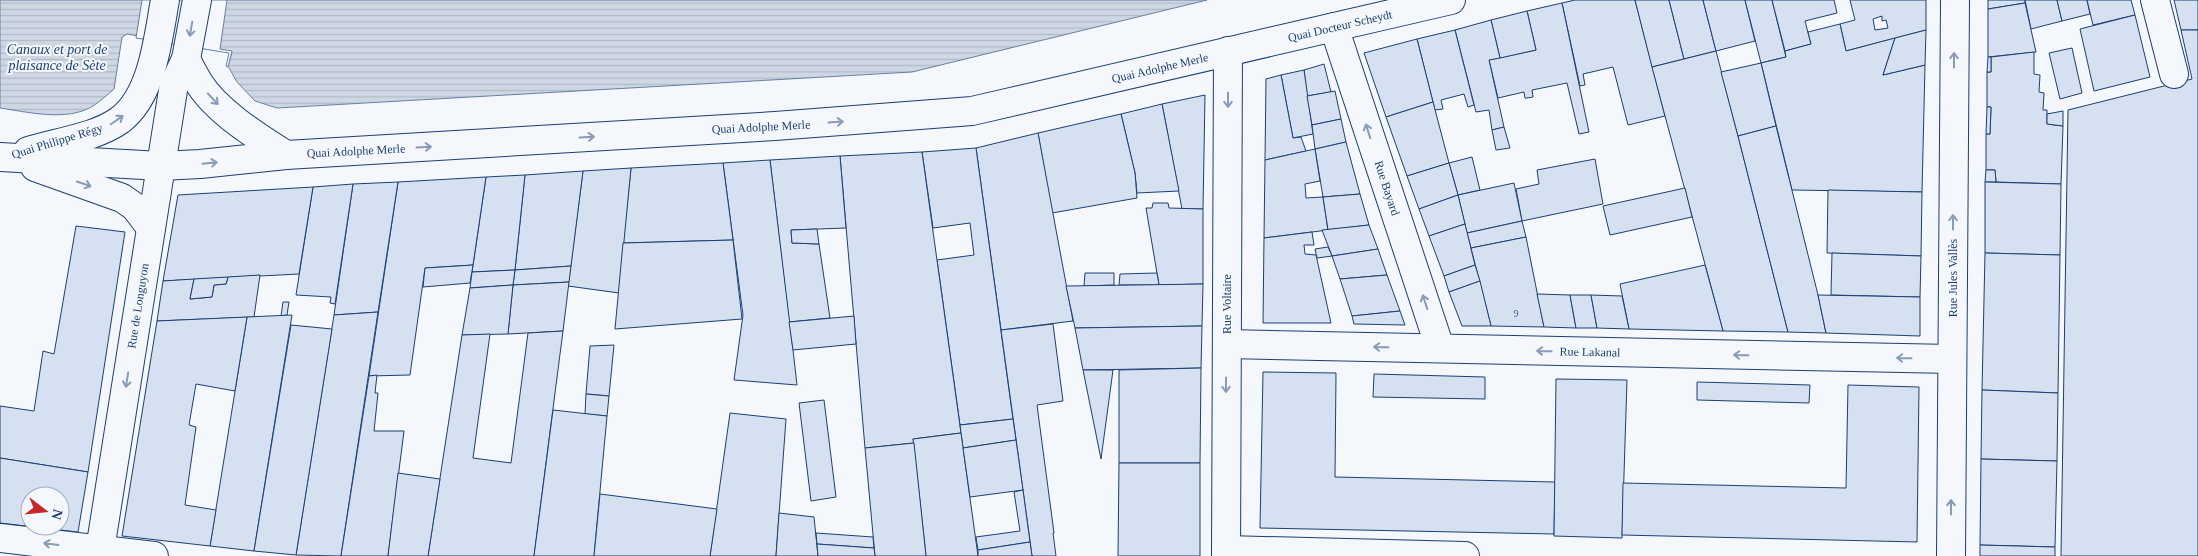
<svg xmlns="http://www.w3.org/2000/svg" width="2198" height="556" font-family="Georgia,serif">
<defs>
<pattern id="water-rules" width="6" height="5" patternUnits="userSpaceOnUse" patternTransform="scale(1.25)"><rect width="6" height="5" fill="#cfd7e4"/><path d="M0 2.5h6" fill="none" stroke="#b1bac7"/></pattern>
</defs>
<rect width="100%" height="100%" fill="#f4f7fb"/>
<path fill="url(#water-rules)" stroke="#687fa3" d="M0,0H1207L912,72L277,108L255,101L237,82L228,66L232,52L127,34L122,37L114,89C108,94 101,101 93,106C67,122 28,112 0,108Z"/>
<path fill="#f4f7fb" stroke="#687fa3" d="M142,0H227L220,49L232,51L228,67L226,66L229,53L136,38Z"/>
<g fill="#d5e0f0" stroke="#1d3f73" fill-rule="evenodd">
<path d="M1575,0H1635L1665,116L1628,125L1613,67L1583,74L1585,85L1580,86L1562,3Z"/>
<path d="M1635,0H1669L1684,59L1652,67Z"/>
<path d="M1669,0H1703L1716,51L1684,59Z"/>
<path d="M1703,0H1745L1755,41L1716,51Z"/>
<path d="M1745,0H1772L1786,57L1761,63Z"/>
<path d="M1772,0H1834L1837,13L1805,21L1811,44L1785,51Z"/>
<path d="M1850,0H1926V30L1846,51L1840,24L1855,20ZM1882,16V21L1886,20L1888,28L1875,30L1873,19Z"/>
<path d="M1988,0H2025V3L1988,9Z"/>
<path d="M2025,0H2057L2062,21L2031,29Z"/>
<path d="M2057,0H2087L2090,14L2062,21Z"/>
<path d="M2087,0H2131L2135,15L2093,25Z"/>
<path d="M2174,0H2198V30H2181Z"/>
<path d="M1562,3L1589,132L1579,134L1567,83L1532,90L1533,97L1527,98H1525L1524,92L1498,98L1489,60L1536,50L1527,11Z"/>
<path d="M2025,3L2036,52L1988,57V9Z"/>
<path d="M1527,11L1536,50L1500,58L1491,20Z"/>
<path d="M2135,15L2150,77L2094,91L2080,29Z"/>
<path d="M1491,20L1500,58L1489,60L1504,127L1492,130L1489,110L1476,112L1455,30Z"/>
<path d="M1840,24L1846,51L1895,38L1883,75L1925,65L1922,192L1792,190L1761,63L1786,57L1785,51L1811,44L1808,32Z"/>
<path d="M1455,30L1474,105L1468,107L1464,94L1441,100L1443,109L1435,110L1417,39Z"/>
<path d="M1926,30L1925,65L1883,75L1895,38Z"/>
<path d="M2181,30H2198V556H2061L2068,110L2192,79Z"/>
<path d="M1417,39L1433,102L1386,117L1364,53Z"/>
<path d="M2072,48L2082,93L2060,99L2049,53Z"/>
<path d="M1716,51L1738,136L1788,332L1723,331L1665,116L1652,67Z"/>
<path d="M2034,52V74L2040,75L2039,92L2044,93L2043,110H2047V124L2063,126L2061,184L1996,182L1995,170H1986V134H1990L1991,107H1987V72H1991V57Z"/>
<path d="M1988,57H1991V72H1987Z"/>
<path d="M1761,63L1776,126L1738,136L1721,72Z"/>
<path d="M1324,64L1331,92L1307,96L1304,70Z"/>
<path d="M1304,70L1313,134L1293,138L1281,75Z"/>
<path d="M1281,75L1293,138L1301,137L1306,151L1265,160L1266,79Z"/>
<path d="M1335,91L1341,119L1312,125L1307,96Z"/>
<path d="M1205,95L1203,209H1182L1162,104Z"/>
<path d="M1433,102L1449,163L1407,176L1386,117Z"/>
<path d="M1162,104L1179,191L1137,193L1135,173L1121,114Z"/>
<path d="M1987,107H1991L1990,134H1986Z"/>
<path d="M2063,111V126L2047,124V114Z"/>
<path d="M1121,114L1135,173L1137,198L1052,213L1038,133Z"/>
<path d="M1341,119L1346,142L1315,149L1312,125Z"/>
<path d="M1776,126L1818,295L1826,333L1788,332L1738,136Z"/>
<path d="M1504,127L1510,148L1496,150L1492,130Z"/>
<path d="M1038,133L1073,321L1001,330L976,148Z"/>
<path d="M1346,142L1360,194L1323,197L1315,149Z"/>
<path d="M976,148L1013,419L960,425L937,260L974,255L970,223L933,228L922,152Z"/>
<path d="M1315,149L1320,181L1305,184L1306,198L1323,197L1328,230L1264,238L1265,160Z"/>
<path d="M922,152L961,433L913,439L914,443L865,448L840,156Z"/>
<path d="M840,156L846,228L791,230L792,243L819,244L830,318L789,322L770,160Z"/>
<path d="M1472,157L1480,190L1458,195L1449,163Z"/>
<path d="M1595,159L1603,204L1522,221L1516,189L1539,184L1537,170Z"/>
<path d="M770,160L793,350L797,385L734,380L743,315L723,163Z"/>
<path d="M723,163L733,240L623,243L631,168Z"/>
<path d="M1449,163L1458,195L1419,209L1407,176Z"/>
<path d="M631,168L619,293L568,286L583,171Z"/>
<path d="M1986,170H1995L1996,182H1985Z"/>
<path d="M583,171L571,266L515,270L525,175Z"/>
<path d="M525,175L515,270L472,272L486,177Z"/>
<path d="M486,177L473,265L425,268L410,375L369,376L398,182Z"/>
<path d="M398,182L378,312L334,315L353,184Z"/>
<path d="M1985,182L2061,184L2060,255L1985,253Z"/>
<path d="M1514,183L1522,221L1467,233L1458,195Z"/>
<path d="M353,184L335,304L330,303L331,297L296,295L313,187Z"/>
<path d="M313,187L299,274L163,281L178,195Z"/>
<path d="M1685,188L1692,217L1610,235L1603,206Z"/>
<path d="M1828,190L1922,192L1921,256L1827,253Z"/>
<path d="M1360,194L1369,225L1328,230L1323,197Z"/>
<path d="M1458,195L1465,224L1429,236L1419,209Z"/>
<path d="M1153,203H1168L1169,208L1203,209V284L1159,285L1146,208H1152Z"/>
<path d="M1522,221L1526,237L1471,248L1467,233Z"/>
<path d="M1465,224L1475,265L1444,276L1429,236Z"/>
<path d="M1369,225L1378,249L1332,256L1322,230Z"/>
<path d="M76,226L125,232L88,472L0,458V406L34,411L43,351L54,354Z"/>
<path d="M817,229L819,244L792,243L791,230Z"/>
<path d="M1312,232L1314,245H1304L1305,254L1316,255L1331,323H1263L1264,238Z"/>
<path d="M1526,237L1544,327L1491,326L1471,248Z"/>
<path d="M733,240L742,319L615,329L623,243Z"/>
<path d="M1328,247L1332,256L1317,258L1315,249Z"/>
<path d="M1378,249L1387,275L1340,279L1332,256Z"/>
<path d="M1832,253L1921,256L1920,297L1831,295Z"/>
<path d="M1985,253L2060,255L2058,393L1982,390Z"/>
<path d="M473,265L470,283L423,287L425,268Z"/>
<path d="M1475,265L1480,281L1449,292L1444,276Z"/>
<path d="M1705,265L1723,331L1629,329L1620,284Z"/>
<path d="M571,266L569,282L513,285L515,270Z"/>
<path d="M515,270L513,285L470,288L472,272Z"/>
<path d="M1085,273H1114V285L1084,286Z"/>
<path d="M1157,273L1159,285H1119L1120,274Z"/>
<path d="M260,275L254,317L157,321L163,281L194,279L190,299L212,297L214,285L226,284L228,277Z"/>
<path d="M1387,275L1400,311L1352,316L1340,279Z"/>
<path d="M228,277L226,284L214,285L212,297L190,299L194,279Z"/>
<path d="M1480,281L1491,326H1462L1449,292Z"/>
<path d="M569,282L563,331L508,334L513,285Z"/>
<path d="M1203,284L1202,326L1075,328L1066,286Z"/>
<path d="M513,285L508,334L462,335L470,288Z"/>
<path d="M1537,294L1570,295L1576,328L1544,327Z"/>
<path d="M1570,295H1591L1597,328H1576Z"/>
<path d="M1591,295L1622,296L1629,329L1597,328Z"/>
<path d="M1818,295L1920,297V336L1826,333Z"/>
<path d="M283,302H289L287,315L281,316Z"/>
<path d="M1400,311L1405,325L1354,324L1352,316Z"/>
<path d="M378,312L341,556L296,555L334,315Z"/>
<path d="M292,315L254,551L210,546L247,317Z"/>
<path d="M854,316L856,344L793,350L789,322Z"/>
<path d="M247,317L235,391L196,384L189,425L196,427L185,505L216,510L210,546L122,536L157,321Z"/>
<path d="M1053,324L1063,401L1037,405L1054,533H1053L1056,556H1032L1001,330Z"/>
<path d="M291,325L332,329L296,555L254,551Z"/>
<path d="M1202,326L1201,368L1083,370L1075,328Z"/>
<path d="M563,331L534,556H428L462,335L490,334L473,458L511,463L528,333Z"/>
<path d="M614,345L609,396L586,394L590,346Z"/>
<path d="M1201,368L1200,463H1119V370Z"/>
<path d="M1083,370H1113L1101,459Z"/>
<path d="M1263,372L1336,373L1335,477L1555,482L1554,534L1260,528Z"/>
<path d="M1374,374L1485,377V399L1373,397Z"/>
<path d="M377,375L375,393H378L374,431H404L388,556H341L369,376Z"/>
<path d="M1556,379L1627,380L1622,538L1554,536Z"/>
<path d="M1697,382L1810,385L1809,403L1697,400Z"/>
<path d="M1848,385L1919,387L1917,542L1622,535L1623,483L1846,488Z"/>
<path d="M1982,390L2058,393L2057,461L1981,459Z"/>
<path d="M586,394L609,396L607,416L585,414Z"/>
<path d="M824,400L836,497L811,501L799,403Z"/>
<path d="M553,410L607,416L594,556H534Z"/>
<path d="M730,413L786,419L776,556H710Z"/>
<path d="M1013,419L1016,440L963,448L960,425Z"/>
<path d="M961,433L978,556H926L913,439Z"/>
<path d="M1016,440L1023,490L970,497L963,448Z"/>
<path d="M914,443L926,556H875L865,448Z"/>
<path d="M0,458L88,472L78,532L0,523ZM30,496H60V526H30Z"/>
<path d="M1981,459L2057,461L2055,547L1980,545Z"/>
<path d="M1119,463H1200V556H1118Z"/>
<path d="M398,473L440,479L428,556H388Z"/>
<path d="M1023,490L1030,542L978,550L976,537L1020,531L1014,492Z"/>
<path d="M600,494L717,509L710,556H594Z"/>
<path d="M779,513L814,517L818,556H776Z"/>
<path d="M816,533L873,537L874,548L817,544Z"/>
<path d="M1030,542L1032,556H978V550Z"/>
<path d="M817,544L874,548L875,556H818Z"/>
<path d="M1980,545L2055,547V556H1980Z"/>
</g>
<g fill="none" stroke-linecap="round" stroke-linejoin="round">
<defs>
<g id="street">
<path d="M2155,0L2174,74"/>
<path d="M1334,27L1440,348"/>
<path d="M186,59C190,67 194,75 199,83C217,112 258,137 286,155"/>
<path d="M28,151C57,142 95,138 120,120C153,95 158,38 165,0"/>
<path d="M0,157L161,166L200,164L286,155L775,126L972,111L1451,0"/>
<path d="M35,167L122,198L135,207L151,228"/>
<path d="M1227,344L1952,359"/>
<path d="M0,538L154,556"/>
<path d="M1226,550L1465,556"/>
<path d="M99,556L174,84L186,59L197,0"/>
<path d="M1226,556L1228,51"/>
<path d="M1951,556L1955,0"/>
</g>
</defs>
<use href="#street" stroke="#1d3f73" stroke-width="30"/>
<use href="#street" stroke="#f4f7fb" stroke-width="28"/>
</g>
<defs><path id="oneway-shaft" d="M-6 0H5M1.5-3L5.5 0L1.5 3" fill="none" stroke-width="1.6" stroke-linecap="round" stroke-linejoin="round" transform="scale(1.25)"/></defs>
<g stroke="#889bb7">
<use href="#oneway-shaft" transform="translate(191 29) rotate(100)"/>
<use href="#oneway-shaft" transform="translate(1954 60) rotate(-90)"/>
<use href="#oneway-shaft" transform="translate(213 99) rotate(47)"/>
<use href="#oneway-shaft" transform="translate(1228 100) rotate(90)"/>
<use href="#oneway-shaft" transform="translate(117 120) rotate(-35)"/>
<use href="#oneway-shaft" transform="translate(836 122) rotate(-4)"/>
<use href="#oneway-shaft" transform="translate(1368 131) rotate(-108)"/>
<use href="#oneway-shaft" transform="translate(587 137) rotate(-3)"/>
<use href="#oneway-shaft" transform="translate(424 147) rotate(-3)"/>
<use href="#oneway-shaft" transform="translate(210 163) rotate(-6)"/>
<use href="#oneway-shaft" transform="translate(84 184) rotate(19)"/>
<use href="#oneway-shaft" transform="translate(1953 222) rotate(-90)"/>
<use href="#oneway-shaft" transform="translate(1425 302) rotate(-108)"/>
<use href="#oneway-shaft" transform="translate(1381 347) rotate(-179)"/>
<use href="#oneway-shaft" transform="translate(1544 351) rotate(-179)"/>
<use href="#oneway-shaft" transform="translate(1741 355) rotate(-179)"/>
<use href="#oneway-shaft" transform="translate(1904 358) rotate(-179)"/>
<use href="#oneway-shaft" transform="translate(127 380) rotate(99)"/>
<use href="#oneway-shaft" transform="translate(1226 385) rotate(90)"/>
<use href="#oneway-shaft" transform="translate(1951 507) rotate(-90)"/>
<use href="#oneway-shaft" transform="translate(51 544) rotate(-173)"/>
</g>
<g text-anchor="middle" stroke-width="4" stroke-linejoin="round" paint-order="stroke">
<g font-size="10" fill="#4b6792">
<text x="1516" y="317">9</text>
</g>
<g font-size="12" fill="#1d3f73" stroke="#f4f7fb">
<text transform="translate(1340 26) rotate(-13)" y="4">Quai Docteur Scheydt</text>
<text transform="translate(1160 68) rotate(-13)" y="4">Quai Adolphe Merle</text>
<text transform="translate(761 127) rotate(-3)" y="4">Quai Adolphe Merle</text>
<text transform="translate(57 141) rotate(-17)" y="4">Quai Philippe Régy</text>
<text transform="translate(356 151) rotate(-3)" y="4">Quai Adolphe Merle</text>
<text transform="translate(1387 188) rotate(72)" y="4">Rue Bayard</text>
<text transform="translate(1953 278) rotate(-90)" y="4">Rue Jules Vallès</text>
<text transform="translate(1227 304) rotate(-90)" y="4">Rue Voltaire</text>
<text transform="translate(138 306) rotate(-81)" y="4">Rue de Longuyon</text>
<text transform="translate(1590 352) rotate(1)" y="4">Rue Lakanal</text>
</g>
<g font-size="14" font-style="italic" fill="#1d3f73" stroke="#f4f7fb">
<text x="57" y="54">Canaux et port de<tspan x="57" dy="16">plaisance de Sète</tspan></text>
</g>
</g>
<g transform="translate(45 511) rotate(106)"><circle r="24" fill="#f4f7fb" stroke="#9eadc5"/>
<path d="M0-4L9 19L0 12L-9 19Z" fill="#c62828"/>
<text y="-8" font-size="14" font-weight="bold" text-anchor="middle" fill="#1d3f73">N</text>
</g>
</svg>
